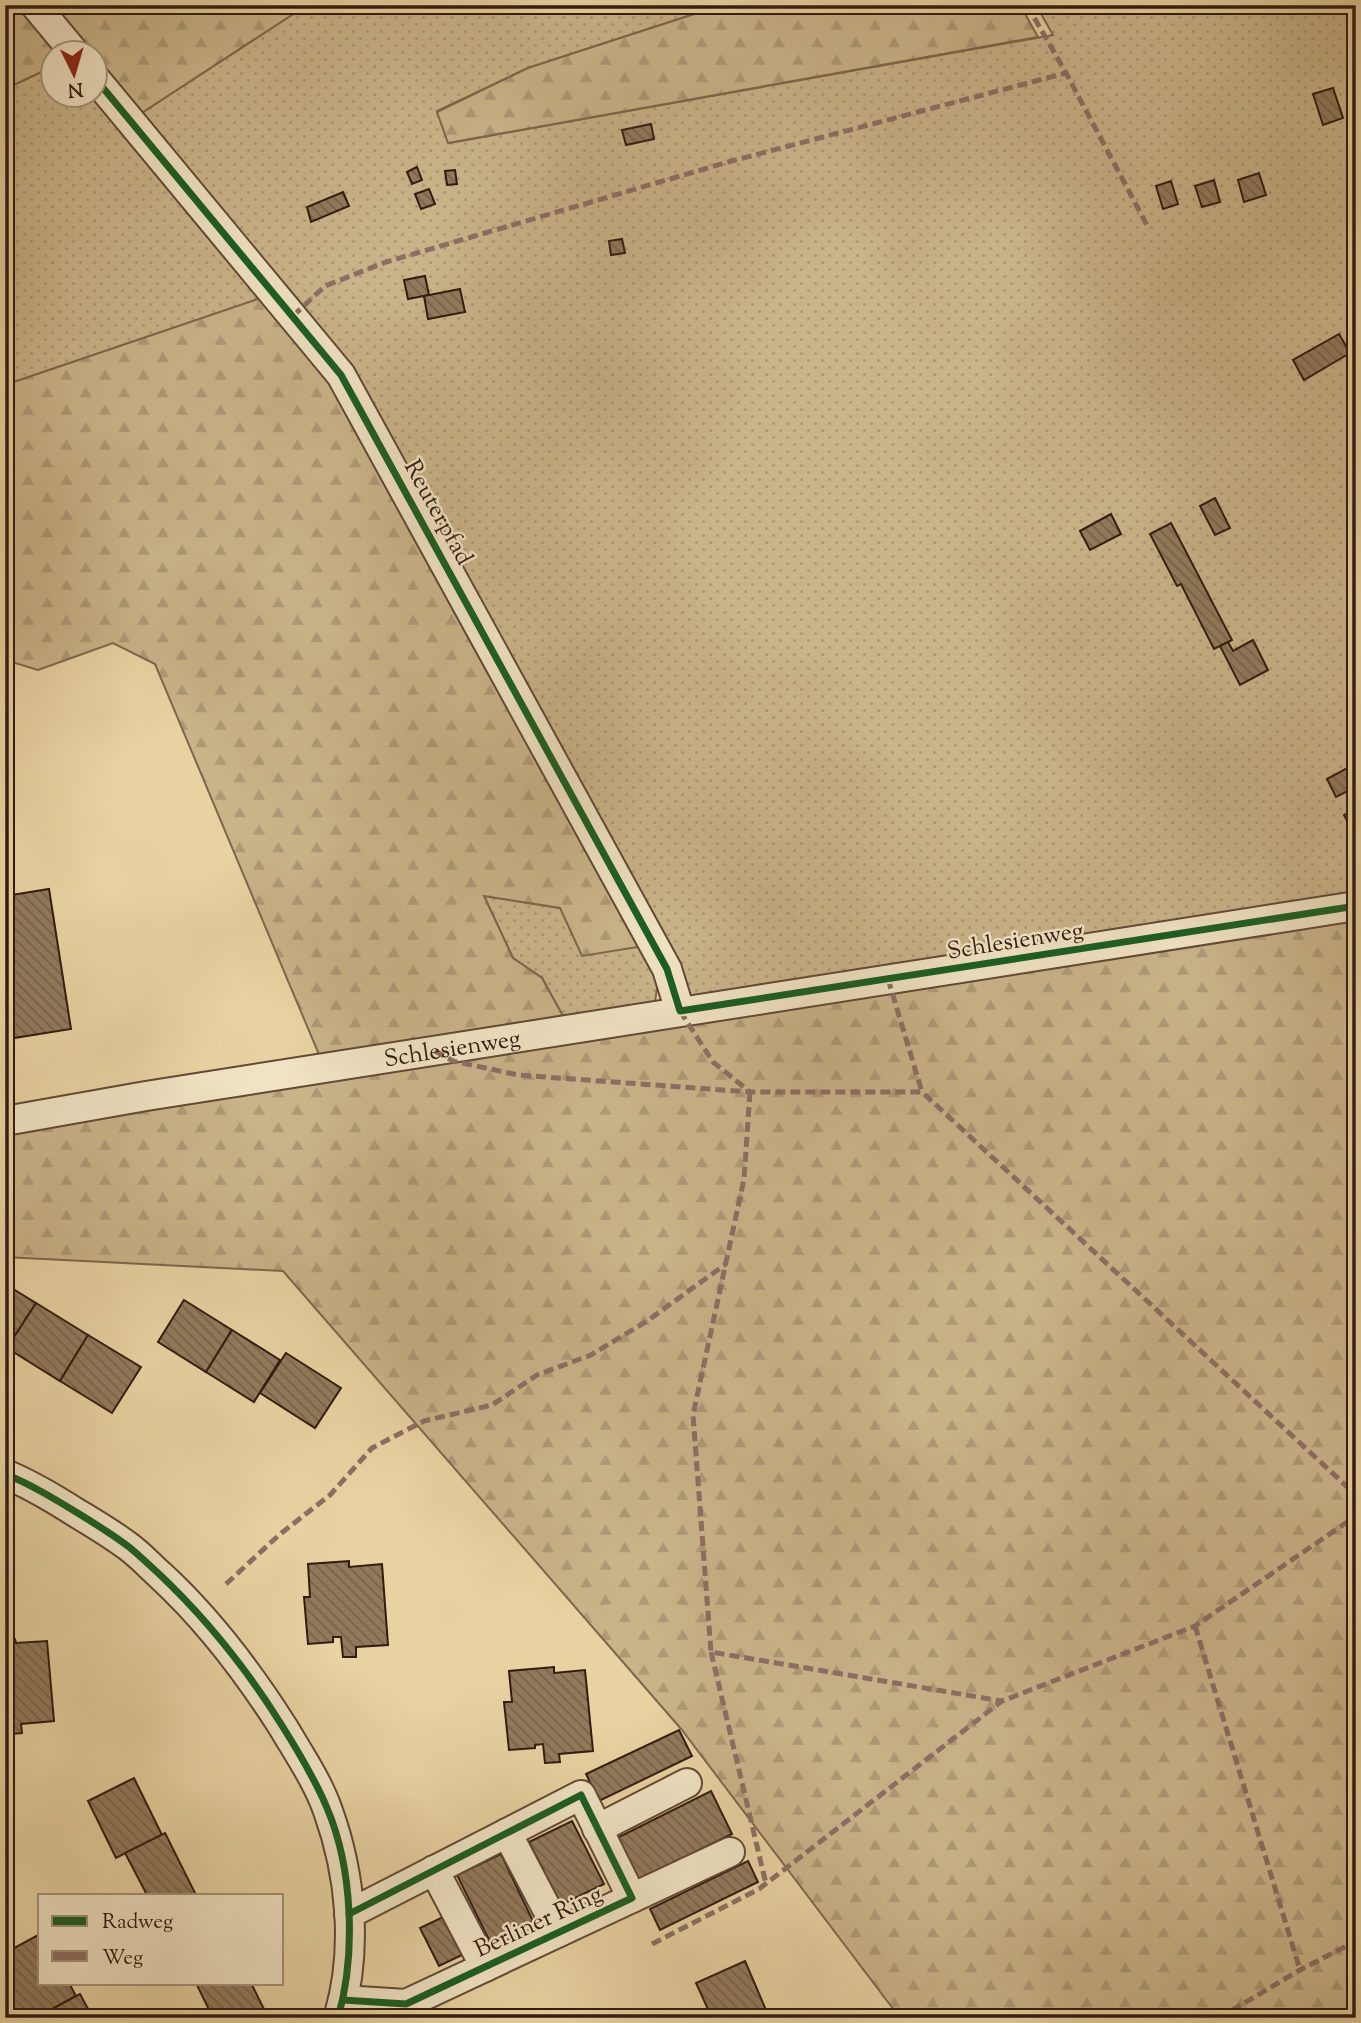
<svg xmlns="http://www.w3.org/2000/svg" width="1361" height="2023" font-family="'Sorts Mill Goudy',serif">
<defs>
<pattern id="grass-dots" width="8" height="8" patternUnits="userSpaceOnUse" patternTransform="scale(1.75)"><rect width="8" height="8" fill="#c9b389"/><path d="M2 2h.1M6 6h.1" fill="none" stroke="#ad9975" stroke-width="1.8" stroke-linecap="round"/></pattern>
<pattern id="forest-firs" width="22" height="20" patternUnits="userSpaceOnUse" patternTransform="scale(1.75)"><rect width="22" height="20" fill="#c9b389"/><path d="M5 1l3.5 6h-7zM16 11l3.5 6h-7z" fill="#ad9975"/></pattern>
<pattern id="building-back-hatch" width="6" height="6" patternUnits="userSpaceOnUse" patternTransform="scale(1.75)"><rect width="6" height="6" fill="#917a5c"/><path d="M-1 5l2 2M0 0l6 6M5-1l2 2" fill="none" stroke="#77634b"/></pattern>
</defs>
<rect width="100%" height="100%" fill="#e8d2a1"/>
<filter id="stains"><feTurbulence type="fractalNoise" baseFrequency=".00286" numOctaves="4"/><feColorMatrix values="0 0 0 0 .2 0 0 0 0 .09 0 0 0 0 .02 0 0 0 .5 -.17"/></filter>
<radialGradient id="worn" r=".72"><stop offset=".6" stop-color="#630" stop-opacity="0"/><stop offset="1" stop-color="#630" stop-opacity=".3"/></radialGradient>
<g fill="url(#grass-dots)" stroke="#7e674d" stroke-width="2">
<path d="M307,5H722L528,68L437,111L449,143L1053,35L1036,5H1356V898L693,1000L341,353L137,116Z"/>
<path d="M52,67V94L93,95L264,297L5,385V89Z"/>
<path d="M484,896L560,908L644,946L659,975L655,1002L564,1018L542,978L513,958Z"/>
</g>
<g fill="url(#forest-firs)" stroke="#7e674d" stroke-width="2">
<path d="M5,5H18L58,52H52V67L5,89Z"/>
<path d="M46,5H307L137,116L95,64L94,52H85Z"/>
<path d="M722,5H1020L1038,37L448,143L437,112L528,68Z"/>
<path d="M264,297L333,377L644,946L582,956L560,908L484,896L513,958L542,978L564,1018L320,1057L155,664L113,643L38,670L5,660V385Z"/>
<path d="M1356,914V2018H900L682,1730L283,1271L5,1257V1127Z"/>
</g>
<g fill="url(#building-back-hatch)" stroke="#321b11" stroke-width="2">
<path d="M1333,88L1343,118L1323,125L1313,94Z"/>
<path d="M651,124L654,139L626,145L622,130Z"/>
<path d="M417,167L422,180L412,184L407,172Z"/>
<path d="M455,170L457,184L447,185L445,171Z"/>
<path d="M1259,173L1266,195L1244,202L1238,180Z"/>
<path d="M1214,180L1220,202L1202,207L1195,186Z"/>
<path d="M1171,181L1178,204L1163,209L1156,186Z"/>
<path d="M429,189L435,204L421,209L415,194Z"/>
<path d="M343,192L349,206L311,222L307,207Z"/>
<path d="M622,239L625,253L611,255L609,241Z"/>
<path d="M425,276L429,295L408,299L404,280Z"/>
<path d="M460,289L465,312L428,319L424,296Z"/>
<path d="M1339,334L1350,353L1304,380L1293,360Z"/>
<path d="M1215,498L1230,528L1215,535L1200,506Z"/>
<path d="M1111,514L1121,534L1090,550L1080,531Z"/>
<path d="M1171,523L1232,640L1214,649L1181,584L1177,586L1150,534Z"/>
<path d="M1253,640L1268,670L1240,685L1220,646L1228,642L1233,651Z"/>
<path d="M1349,767L1356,781V787L1336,797L1327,779Z"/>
<path d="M1356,808V837L1344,815Z"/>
<path d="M49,889L71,1029L14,1038L5,980V896Z"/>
<path d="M5,1284L36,1303L7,1348L5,1347Z"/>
<path d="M184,1300L232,1330L206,1372L158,1342Z"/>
<path d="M36,1303L88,1335L60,1381L7,1348Z"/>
<path d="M232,1330L280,1360L254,1402L206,1372Z"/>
<path d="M88,1335L141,1367L112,1413L60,1381Z"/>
<path d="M286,1353L341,1388L315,1428L260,1393Z"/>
<path d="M349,1561V1567L382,1564L388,1645L356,1647V1657H343L341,1637H333V1642L308,1644L304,1597H310L308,1564Z"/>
<path d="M15,1639L16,1643L47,1641L54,1721L21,1724L22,1733L10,1734L8,1715H5V1640Z"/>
<path d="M554,1667V1673L585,1670L593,1751L559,1754L560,1762L545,1763L543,1744L535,1745V1748L509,1750L504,1702H512L509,1671Z"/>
<path d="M679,1730L692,1756L599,1801L586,1774Z"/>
<path d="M134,1778L162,1835L116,1858L88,1801Z"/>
<path d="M711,1791L732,1834L636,1881L615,1839Z"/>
<path d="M572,1821L604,1884L561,1905L529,1842Z"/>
<path d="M165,1833L196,1895H147L125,1853Z"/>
<path d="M501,1854L533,1921L490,1942L457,1875Z"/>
<path d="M748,1861L758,1882L660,1930L650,1909Z"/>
<path d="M445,1916L464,1954L439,1966L420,1928Z"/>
<path d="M40,1934V1983H69L76,1996L36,2018H19L5,1992V1953Z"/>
<path d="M745,1961L766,2010L749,2018H712L696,1983Z"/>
<path d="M196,1983H251L267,2015L262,2018H213Z"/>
<path d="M80,1994L93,2018H36L76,1996Z"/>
</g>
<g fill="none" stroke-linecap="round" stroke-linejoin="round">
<defs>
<g id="minor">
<path d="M35,5L74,52"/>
<path d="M94,77L341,375L667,969L680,1011"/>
<path id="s1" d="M5,1121L146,1096L1356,906"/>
<path d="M5,1474C30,1484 53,1498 75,1512C93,1523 112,1534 129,1547C140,1555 150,1566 160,1575C209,1620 248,1672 283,1727C299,1754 318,1782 328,1811C351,1875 358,1949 339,2015"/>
<path d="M597,1829L687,1783"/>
<path d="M507,1833L559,1932"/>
<path d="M434,1870L485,1967"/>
<path d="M632,1898L730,1852"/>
<path d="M343,2000L406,2004L632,1898L581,1795L349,1914"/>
</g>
</defs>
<use href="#minor" stroke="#604935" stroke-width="32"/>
<use href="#minor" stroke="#f0e2c2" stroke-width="28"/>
<g stroke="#8d6e63" stroke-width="5" stroke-dasharray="10 5" stroke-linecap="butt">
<path d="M1027,5L1066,73L1149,229"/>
<path d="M293,316L325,286L386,262L728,162L1066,73"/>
<path d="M888,979L922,1092"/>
<path d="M680,1011L713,1062L750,1092"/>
<path d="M435,1051L453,1061L518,1075L750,1092H922L1356,1495"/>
<path d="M750,1092L744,1179L693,1415L711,1652L1002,1701"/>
<path d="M226,1584L279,1535L330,1495L372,1448L424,1421L492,1405L537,1375L591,1355L647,1321L726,1264"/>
<path d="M1195,1626L1300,1970"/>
<path d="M711,1652L766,1884"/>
<path d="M652,1944L759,1889L1002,1701L1195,1626L1356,1516"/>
<path d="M1219,2018L1300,1970L1356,1941"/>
</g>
<defs>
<g id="cycleway">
<path d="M94,77L341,375L667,969L680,1011L1356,906"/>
<path d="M5,1474C30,1484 53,1498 76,1512C94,1523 112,1534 129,1547C139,1555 148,1564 157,1572C205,1617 246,1668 281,1724C298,1751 315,1779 327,1808C353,1869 356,1955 338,2018"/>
<path d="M343,2000L406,2004L632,1898L581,1795L349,1914"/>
</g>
</defs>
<use href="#cycleway" stroke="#f0e2c2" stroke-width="11"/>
<use href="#cycleway" stroke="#1b5e20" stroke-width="7"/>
</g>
<g text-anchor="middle" stroke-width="5" stroke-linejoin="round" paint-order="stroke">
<g font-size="24" fill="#321b11" stroke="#f0e2c2">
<text transform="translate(439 512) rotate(61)" y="8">Reuterpfad</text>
<text transform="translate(1015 940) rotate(-9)" y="8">Schlesienweg</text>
<text dy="8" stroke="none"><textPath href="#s1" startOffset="453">Schlesienweg</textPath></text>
<text transform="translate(538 1921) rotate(-25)" y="8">Berliner Ring</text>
</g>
</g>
<rect width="1361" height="2023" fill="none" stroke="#e8d2a1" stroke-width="28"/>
<rect x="7" y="7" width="1347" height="2009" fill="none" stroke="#321b11" stroke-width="3.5"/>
<rect x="14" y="14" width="1333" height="1995" fill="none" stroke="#321b11" stroke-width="2"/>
<rect x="38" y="1894" width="245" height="91" fill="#f0e2c2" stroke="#a4927b" stroke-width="2"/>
<rect x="52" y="1916" width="35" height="10" fill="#1b5e20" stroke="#a4927b" stroke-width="2"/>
<text x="102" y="1928" font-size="21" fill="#321b11">Radweg</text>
<rect x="52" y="1951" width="35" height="10" fill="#8d6e63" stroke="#a4927b" stroke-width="2"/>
<text x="102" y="1964" font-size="21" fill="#321b11">Weg</text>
<g transform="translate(74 74) rotate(175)"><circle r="33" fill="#f0e2c2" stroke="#a4927b" stroke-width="2"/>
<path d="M0-5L12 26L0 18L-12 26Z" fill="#8f2418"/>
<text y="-10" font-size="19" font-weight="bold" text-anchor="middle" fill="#321b11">N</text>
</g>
<rect width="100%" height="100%" filter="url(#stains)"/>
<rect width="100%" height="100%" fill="url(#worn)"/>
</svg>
